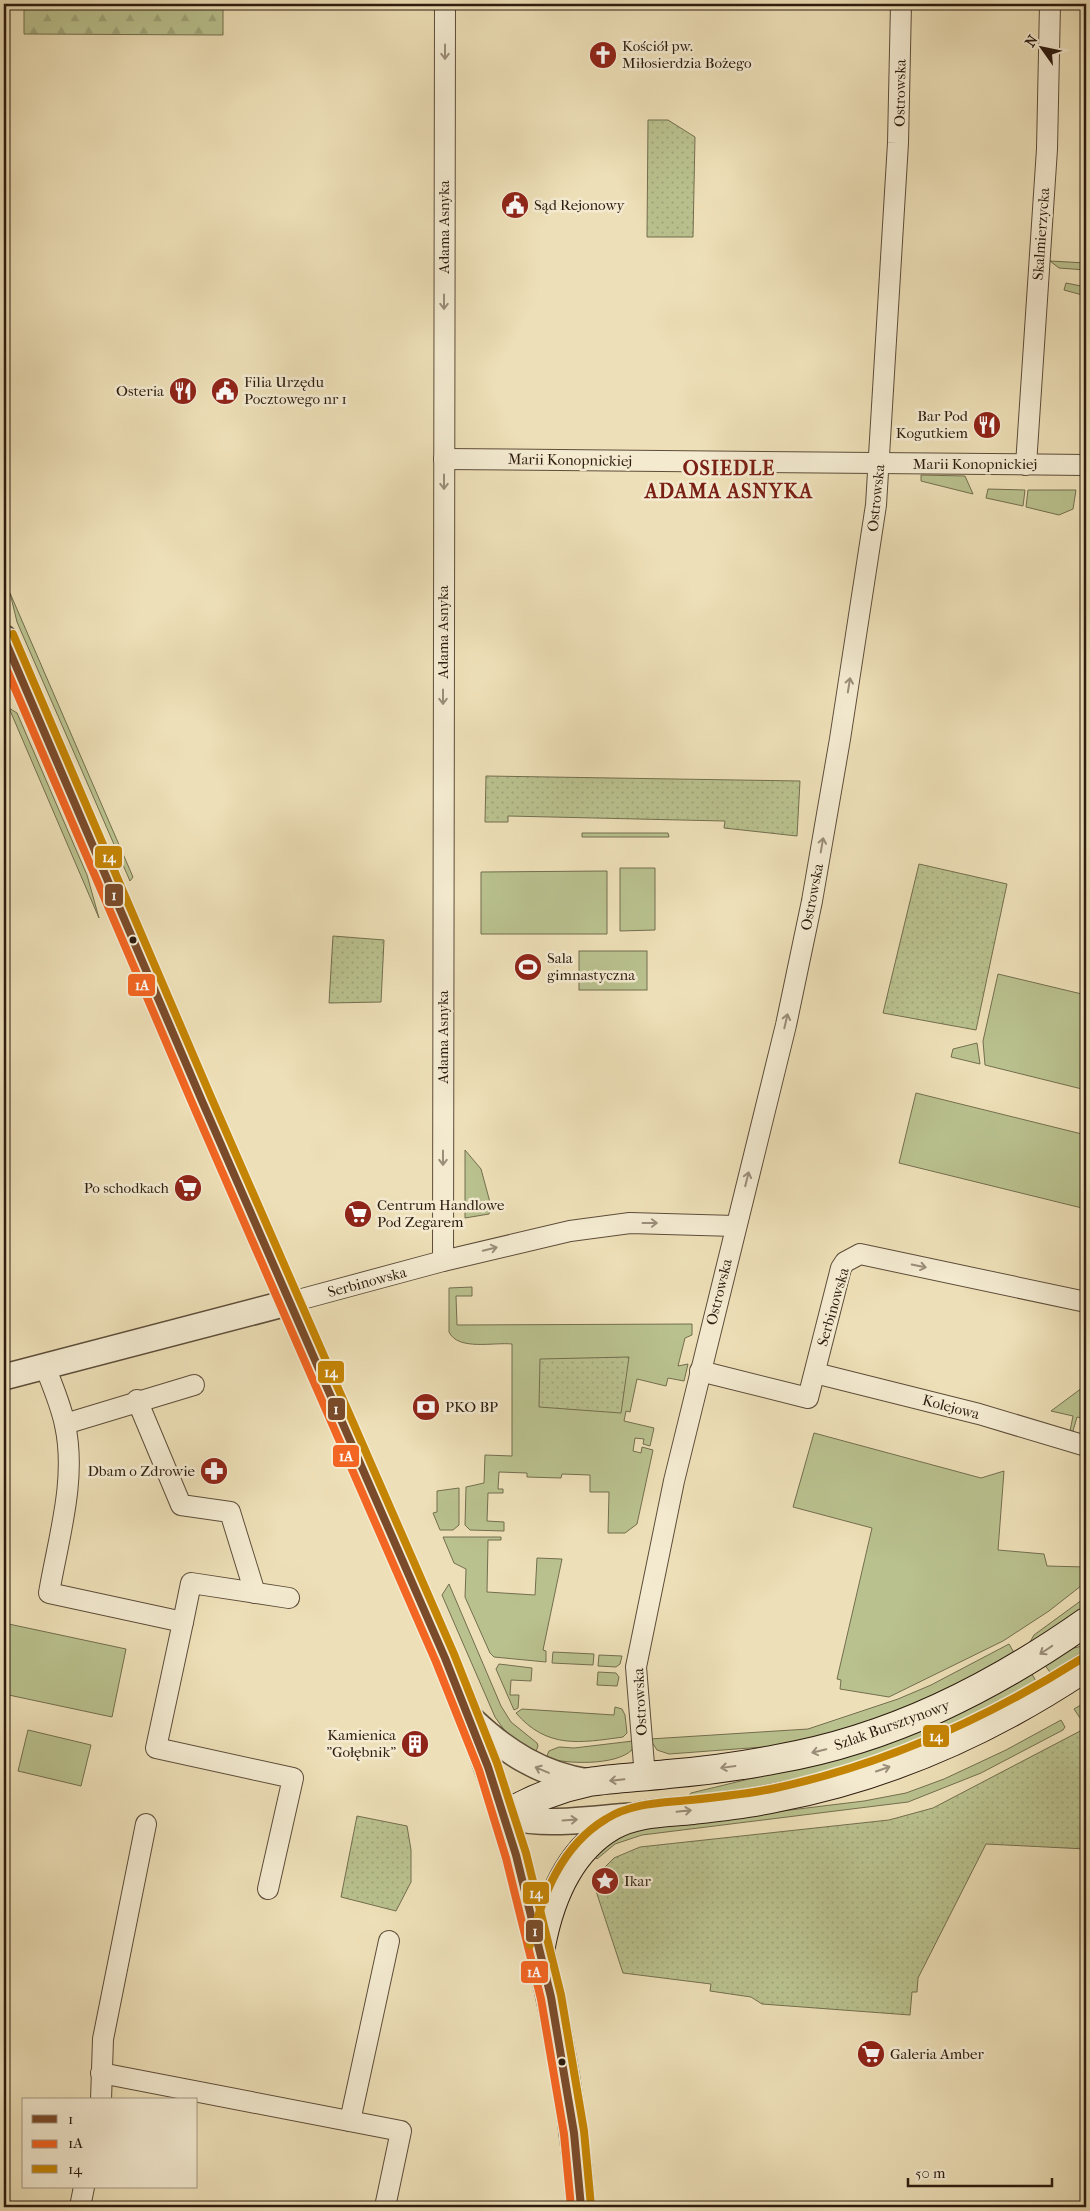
<svg xmlns="http://www.w3.org/2000/svg" width="1090" height="2211" font-family="'IM FELL French Canon',serif">
<defs>
<pattern id="forest-firs" width="22" height="20" patternUnits="userSpaceOnUse" patternTransform="scale(1.25)"><rect width="22" height="20" fill="#b9c18e"/><path d="M5 1l3.5 6h-7zM16 11l3.5 6h-7z" fill="#9fa579"/></pattern>
<pattern id="park-dots" width="8" height="8" patternUnits="userSpaceOnUse" patternTransform="scale(1.25)"><rect width="8" height="8" fill="#b9c18e"/><path d="M2 2h.1M6 6h.1" fill="none" stroke="#9fa579" stroke-width="1.8" stroke-linecap="round"/></pattern>
</defs>
<rect width="100%" height="100%" fill="#eddfb7"/>
<filter id="stains"><feTurbulence type="fractalNoise" baseFrequency=".004" numOctaves="4"/><feColorMatrix values="0 0 0 0 .2 0 0 0 0 .09 0 0 0 0 .02 0 0 0 .5 -.17"/></filter>
<radialGradient id="worn" r=".72"><stop offset=".6" stop-color="#630" stop-opacity="0"/><stop offset="1" stop-color="#630" stop-opacity=".3"/></radialGradient>
<g fill="#b9c18e" stroke="#736e4e">
<path d="M1050,261L1086,263V270L1059,268Z"/>
<path d="M1066,283L1086,287V296L1064,290Z"/>
<path d="M921,475L965,476L973,494L921,481Z"/>
<path d="M988,489L1025,490L1023,506L986,498Z"/>
<path d="M1028,490H1076L1073,509L1059,515L1026,507Z"/>
<path d="M10,593L133,877L130,881L17,622Z"/>
<path d="M9,708L17,713L87,875L99,918Z"/>
<path d="M582,833H668L669,837H582Z"/>
<path d="M620,868H655V930L620,931Z"/>
<path d="M607,871V934H481V872Z"/>
<rect x="579" y="951" width="68" height="39"/>
<path d="M998,974L1086,995V1090L985,1065L983,1041Z"/>
<path d="M977,1043L980,1064L951,1057L953,1049Z"/>
<path d="M916,1093L1086,1135V1209L899,1163Z"/>
<path d="M465,1150L481,1169L491,1206L489,1214L465,1218Z"/>
<path d="M472,1287V1296H456L457,1325L692,1324V1335L685,1338L678,1366L688,1364L684,1381L668,1378L666,1386L637,1379L630,1412L626,1411L624,1421L654,1428L650,1446L643,1444L644,1439L635,1438L633,1451L641,1453L642,1447L653,1450L637,1524L625,1533H608L609,1492H590V1475L562,1474L561,1478L527,1477V1473L499,1472L498,1489H503V1493H488L487,1521L504,1522V1531L470,1530L465,1525L466,1487L484,1483L485,1455L512,1456V1344C494,1342 458,1351 449,1332V1288Z"/>
<path d="M1086,1385V1419L1077,1417L1073,1431H1070L1073,1416L1051,1411Z"/>
<path d="M814,1433L981,1478L1004,1471L998,1550L1044,1554L1047,1566L1086,1567V1582L1049,1611L1003,1641L893,1695L889,1697L840,1689L841,1680L837,1679L872,1528L793,1507Z"/>
<path d="M459,1488V1525L453,1530H440L433,1513L437,1512V1491Z"/>
<path d="M443,1537H501V1540H488L487,1592L535,1595L537,1558L562,1559L543,1650L546,1651V1662L494,1657L490,1653L465,1597L466,1569L454,1563Z"/>
<path d="M449,1584L501,1706L511,1722L537,1743L538,1746L535,1754L507,1734L495,1717L442,1595Z"/>
<path d="M1086,1597V1609L1030,1642L1034,1635Z"/>
<path d="M4,1623L126,1649L112,1717L4,1694Z"/>
<path d="M1009,1644L1016,1656L886,1719L790,1745L669,1754L657,1750L650,1739L808,1729L898,1699L931,1685Z"/>
<path d="M1086,1645V1653L1052,1675L1044,1664L1070,1649Z"/>
<path d="M553,1652L594,1654L593,1665L552,1663Z"/>
<path d="M599,1655L622,1656L620,1664L616,1667L598,1666Z"/>
<path d="M499,1664L532,1668L531,1681L511,1680L510,1695H519L518,1708L514,1710L496,1669Z"/>
<path d="M1030,1671L1039,1686L927,1742L792,1784L688,1797L691,1793L824,1761Z"/>
<path d="M598,1672L616,1673L619,1677L617,1686L597,1685Z"/>
<path d="M1086,1702V1714L1080,1718L1074,1709Z"/>
<path d="M615,1707L622,1709L625,1715L627,1733L623,1737C580,1743 547,1749 516,1713L522,1709L614,1715Z"/>
<path d="M1061,1720L1065,1727L1063,1730L981,1773L908,1802L642,1835L615,1844L597,1859L589,1851L618,1831L864,1801L906,1793L944,1779L1006,1750Z"/>
<path d="M28,1730L91,1745L81,1786L18,1771Z"/>
<path d="M633,1741L632,1750C615,1766 567,1764 546,1758L549,1751L559,1747L574,1748Z"/>
</g>
<path fill="url(#forest-firs)" stroke="#736e4e" d="M24,4H223V35L24,34Z"/>
<g fill="url(#park-dots)" stroke="#736e4e">
<path d="M648,120H668L695,137L693,237H647Z"/>
<path d="M486,776L800,781L797,836L724,828L725,821L508,816V822H485Z"/>
<path d="M919,864L1007,884L976,1030L883,1013Z"/>
<path d="M333,936L384,940L381,1002L329,1003Z"/>
<path d="M629,1357L621,1413L539,1407L540,1359Z"/>
<path d="M1086,1728V1849L986,1844L918,1978L917,1992H912L910,2015L762,2004L751,1997L710,1991L711,1984L623,1973L596,1891L597,1881L599,1873L614,1858L640,1847L889,1820L933,1808Z"/>
<path d="M357,1816L407,1826L411,1850V1882L396,1911L341,1897Z"/>
</g>
<g fill="none" stroke-linecap="round" stroke-linejoin="round">
<defs>
<g id="minor">
<path d="M444,459L1086,465"/>
<path d="M1026,465L1047,149L1050,4"/>
<path d="M443,1261L445,4"/>
<path d="M291,1302L443,1261L570,1231L630,1223L735,1226"/>
<path d="M45,1366C52,1385 61,1405 65,1425C77,1480 58,1539 49,1593L183,1622L156,1748L293,1778L268,1889"/>
<path d="M700,1371L808,1398L841,1268L845,1262L860,1254L1086,1302"/>
<path d="M815,1373L979,1414L1086,1446"/>
<path d="M137,1400L181,1505L230,1512L255,1593"/>
<path d="M65,1424L194,1385"/>
<path d="M183,1622L191,1583L289,1598"/>
<path d="M645,1777L636,1667L674,1481L786,1025L812,901L840,739L876,505L898,143L901,4"/>
<path d="M101,2073L401,2131L385,2207"/>
<path d="M101,2100L103,2039L146,1824"/>
<path d="M350,2121L389,1941"/>
<path d="M80,2207L84,2187"/>
</g>
<g id="tertiary">
<path d="M4,638L202,1101L445,1658L469,1717L504,1815C543,1828 593,1818 633,1816"/>
<path d="M4,1377L291,1302"/>
<path d="M472,1720C506,1752 542,1775 589,1782"/>
</g>
<g id="secondary">
<path d="M541,1946C550,1899 569,1851 612,1826C637,1812 665,1813 693,1810C720,1807 748,1804 775,1798C887,1777 992,1730 1086,1667"/>
<path d="M581,2207C571,2074 542,1944 504,1815C530,1800 559,1788 589,1782C615,1778 642,1777 668,1774C705,1771 741,1766 777,1759C891,1739 992,1688 1086,1622"/>
</g>
</defs>
<use href="#minor" stroke="#5d4d39" stroke-width="22"/>
<use href="#tertiary" stroke="#5d4d39" stroke-width="28"/>
<use href="#secondary" stroke="#2d1c0f" stroke-width="30"/>
<use href="#minor" stroke="#f3ead0" stroke-width="20"/>
<use href="#tertiary" stroke="#f3ead0" stroke-width="25"/>
<use href="#secondary" stroke="#f3ead0" stroke-width="28"/>
<defs>
<path id="bus-1" d="M4,638L202,1101L445,1658L488,1767L516,1855L551,1997L574,2133L581,2207"/>
<path id="bus-2" d="M4,663L193,1105L436,1662L479,1770L506,1858L541,1999L564,2134L571,2207"/>
<g id="bus-3">
<path d="M13,634L211,1097L454,1654L497,1763L526,1853L561,1995L584,2131L591,2206"/>
<path d="M530,1945C542,1896 561,1846 606,1819C631,1803 661,1803 690,1800C719,1797 748,1794 776,1788C886,1764 986,1719 1081,1659"/>
</g>
</defs>
<use href="#bus-1" stroke="#f3ead0" stroke-width="11"/>
<use href="#bus-2" stroke="#f3ead0" stroke-width="11"/>
<use href="#bus-3" stroke="#f3ead0" stroke-width="11"/>
<use href="#bus-1" stroke="#7a4b2a" stroke-width="8"/>
<use href="#bus-2" stroke="#f26522" stroke-width="8"/>
<use href="#bus-3" stroke="#c48404" stroke-width="8"/>
</g>
<defs><path id="oneway-shaft" d="M-6 0H5M1.5-3L5.5 0L1.5 3" fill="none" stroke-width="1.6" stroke-linecap="round" stroke-linejoin="round" transform="scale(1.25)"/></defs>
<g stroke="#9a8d79">
<use href="#oneway-shaft" transform="translate(445 52) rotate(90)"/>
<use href="#oneway-shaft" transform="translate(444 302) rotate(90)"/>
<use href="#oneway-shaft" transform="translate(444 482) rotate(90)"/>
<use href="#oneway-shaft" transform="translate(849 685) rotate(-81)"/>
<use href="#oneway-shaft" transform="translate(443 697) rotate(90)"/>
<use href="#oneway-shaft" transform="translate(822 845) rotate(-80)"/>
<use href="#oneway-shaft" transform="translate(786 1021) rotate(-77)"/>
<use href="#oneway-shaft" transform="translate(443 1158) rotate(90)"/>
<use href="#oneway-shaft" transform="translate(747 1179) rotate(-76)"/>
<use href="#oneway-shaft" transform="translate(650 1223)"/>
<use href="#oneway-shaft" transform="translate(490 1249) rotate(-14)"/>
<use href="#oneway-shaft" transform="translate(919 1266) rotate(12)"/>
<use href="#oneway-shaft" transform="translate(1046 1650) rotate(146)"/>
<use href="#oneway-shaft" transform="translate(819 1751) rotate(166)"/>
<use href="#oneway-shaft" transform="translate(728 1767) rotate(172)"/>
<use href="#oneway-shaft" transform="translate(883 1769) rotate(-19)"/>
<use href="#oneway-shaft" transform="translate(542 1770) rotate(-157)"/>
<use href="#oneway-shaft" transform="translate(617 1780) rotate(174)"/>
<use href="#oneway-shaft" transform="translate(684 1811) rotate(-6)"/>
<use href="#oneway-shaft" transform="translate(570 1820) rotate(-4)"/>
</g>
<defs>
<symbol id="church-disc" viewBox="-11 -11 22 22"><circle r="9.5" fill="#8f2418" stroke="#f3ead0"/><path d="M-1.2-6h2.4v3.5h3.3v2.4h-3.3V6h-2.4V-.1h-3.3v-2.4h3.3Z" fill="#fff"/></symbol>
<symbol id="civic-disc" viewBox="-11 -11 22 22"><circle r="9.5" fill="#8f2418" stroke="#f3ead0"/><path d="M-.6-6.5H3V-4.5H.6V-3L4-1V1h2V6H-6V1h2V-1L-.6-3ZM-1.2 2.5V6h2.4V2.5Z" fill="#fff"/></symbol>
<symbol id="restaurant-disc" viewBox="-11 -11 22 22"><circle r="9.5" fill="#8f2418" stroke="#f3ead0"/><path d="M-5-6h1v4h1v-4h1v4h1v-4h1v5L-1.5 .5V6h-2V.5L-5-1ZM5-6V6H3V1.5H1.5Q1.5-4 5-6Z" fill="#fff"/></symbol>
<symbol id="stadium-disc" viewBox="-11 -11 22 22"><circle r="9.5" fill="#8f2418" stroke="#f3ead0"/><path d="M0-5a6.5 5 0 1 0 0 10a6.5 5 0 1 0 0-10ZM-3.5-1.8h7v3.6h-7Z" fill="#fff"/></symbol>
<symbol id="supermarket-disc" viewBox="-11 -11 22 22"><circle r="9.5" fill="#8f2418" stroke="#f3ead0"/><path d="M-6-5.5h2.5l.6 2H6L4.5 2H-2.5L-4.4-4H-6ZM-1.5 3.2a1.3 1.3 0 1 0 .1 0ZM3 3.2a1.3 1.3 0 1 0 .1 0Z" fill="#fff"/></symbol>
<symbol id="bank-disc" viewBox="-11 -11 22 22"><circle r="9.5" fill="#8f2418" stroke="#f3ead0"/><path d="M-6-4H6V4H-6ZM0-2.3a2.3 2.3 0 1 0 0 4.6a2.3 2.3 0 1 0 0-4.6Z" fill="#fff"/></symbol>
<symbol id="pharmacy-disc" viewBox="-11 -11 22 22"><circle r="9.5" fill="#8f2418" stroke="#f3ead0"/><path d="M-2-6h4v4h4v4h-4v4h-4v-4h-4v-4h4Z" fill="#fff"/></symbol>
<symbol id="building-disc" viewBox="-11 -11 22 22"><circle r="9.5" fill="#8f2418" stroke="#f3ead0"/><path d="M-4-6H4V6H1V3H-1V6H-4ZM-2.5-4.3h1.7v1.8h-1.7ZM.8-4.3h1.7v1.8H.8ZM-2.5-1h1.7V.8h-1.7ZM.8-1h1.7V.8H.8Z" fill="#fff"/></symbol>
<symbol id="sight-disc" viewBox="-11 -11 22 22"><circle r="9.5" fill="#8f2418" stroke="#f3ead0"/><path d="M0-6L1.8-2.2L6-1.7L2.9 1.2L3.7 5.4L0 3.3L-3.7 5.4L-2.9 1.2L-6-1.7L-1.8-2.2Z" fill="#fff"/></symbol>
</defs>
<g fill-rule="evenodd">
<use href="#church-disc" x="587" y="39" width="32" height="32"/>
<use href="#civic-disc" x="499" y="189" width="32" height="32"/>
<use href="#restaurant-disc" x="167" y="375" width="32" height="32"/>
<use href="#civic-disc" x="209" y="375" width="32" height="32"/>
<use href="#restaurant-disc" x="971" y="409" width="32" height="32"/>
<use href="#stadium-disc" x="512" y="951" width="32" height="32"/>
<use href="#supermarket-disc" x="172" y="1172" width="32" height="32"/>
<use href="#supermarket-disc" x="342" y="1198" width="32" height="32"/>
<use href="#bank-disc" x="410" y="1391" width="32" height="32"/>
<use href="#pharmacy-disc" x="198" y="1455" width="32" height="32"/>
<use href="#building-disc" x="399" y="1728" width="32" height="32"/>
<use href="#sight-disc" x="589" y="1865" width="32" height="32"/>
<use href="#supermarket-disc" x="855" y="2038" width="32" height="32"/>
</g>
<g fill="#2d1c0f" stroke="#f3ead0" stroke-width="2">
<circle cx="133" cy="940" r="4.5"/>
<circle cx="562" cy="2062" r="4.5"/>
</g>
<g text-anchor="middle" stroke-width="5" stroke-linejoin="round" paint-order="stroke">
<g font-size="15" fill="#2d1c0f" stroke="#f3ead0" text-anchor="start">
<text x="622" y="51">Kościół pw.<tspan x="622" dy="17">Miłosierdzia Bożego</tspan></text>
<text x="534" y="210">Sąd Rejonowy</text>
<text x="244" y="387">Filia Urzędu<tspan x="244" dy="17">Pocztowego nr 1</tspan></text>
<text x="164" y="396" text-anchor="end">Osteria</text>
<text x="968" y="421" text-anchor="end">Bar Pod<tspan x="968" dy="17">Kogutkiem</tspan></text>
<text x="547" y="963">Sala<tspan x="547" dy="17">gimnastyczna</tspan></text>
<text x="169" y="1193" text-anchor="end">Po schodkach</text>
<text x="377" y="1210">Centrum Handlowe<tspan x="377" dy="17">Pod Zegarem</tspan></text>
<text x="445" y="1412">PKO BP</text>
<text x="195" y="1476" text-anchor="end">Dbam o Zdrowie</text>
<text x="396" y="1740" text-anchor="end">Kamienica<tspan x="396" dy="17">"Gołębnik"</tspan></text>
<text x="624" y="1886">Ikar</text>
<text x="890" y="2059">Galeria Amber</text>
</g>
<g font-size="15" fill="#2d1c0f" stroke="#f3ead0">
<text transform="translate(900 93) rotate(-89)" y="5">Ostrowska</text>
<text transform="translate(444 227) rotate(-90)" y="5">Adama Asnyka</text>
<text transform="translate(1041 234) rotate(-86)" y="5">Skalmierzycka</text>
<text transform="translate(570 460) rotate(1)" y="5">Marii Konopnickiej</text>
<text x="975" y="469">Marii Konopnickiej</text>
<text transform="translate(876 498) rotate(-84)" y="5">Ostrowska</text>
<text transform="translate(443 632) rotate(-90)" y="5">Adama Asnyka</text>
<text transform="translate(812 897) rotate(-79)" y="5">Ostrowska</text>
<text transform="translate(443 1037) rotate(-90)" y="5">Adama Asnyka</text>
<text transform="translate(367 1282) rotate(-15)" y="5">Serbinowska</text>
<text transform="translate(719 1292) rotate(-76)" y="5">Ostrowska</text>
<text transform="translate(833 1307) rotate(-74)" y="5">Serbinowska</text>
<text transform="translate(951 1407) rotate(15)" y="5">Kolejowa</text>
<text transform="translate(640 1702) rotate(-93)" y="5">Ostrowska</text>
<text transform="translate(892 1725) rotate(-20)" y="5">Szlak Bursztynowy</text>
</g>
<g font-size="20" font-weight="bold" letter-spacing="1" fill="#7a1f14" stroke="#f3ead0">
<text x="729" y="475">OSIEDLE<tspan x="729" dy="23">ADAMA ASNYKA</tspan></text>
</g>
</g>
<g stroke="#f3ead0" stroke-width="2">
<rect x="94" y="845" width="29" height="24" rx="5" fill="#c48404"/>
<rect x="104" y="883" width="20" height="24" rx="5" fill="#7a4b2a"/>
<rect x="127" y="973" width="29" height="24" rx="5" fill="#f26522"/>
<rect x="317" y="1360" width="28" height="24" rx="5" fill="#c48404"/>
<rect x="327" y="1397" width="19" height="24" rx="5" fill="#7a4b2a"/>
<rect x="332" y="1444" width="28" height="24" rx="5" fill="#f26522"/>
<rect x="922" y="1724" width="28" height="24" rx="5" fill="#c48404"/>
<rect x="522" y="1881" width="28" height="24" rx="5" fill="#c48404"/>
<rect x="525" y="1919" width="19" height="24" rx="5" fill="#7a4b2a"/>
<rect x="520" y="1960" width="29" height="24" rx="5" fill="#f26522"/>
</g>
<g font-size="14" text-anchor="middle" font-weight="bold" fill="#fff">
<text x="109" y="862">14</text>
<text x="114" y="900">1</text>
<text x="142" y="990">1A</text>
<text x="331" y="1377">14</text>
<text x="336" y="1414">1</text>
<text x="346" y="1461">1A</text>
<text x="936" y="1741">14</text>
<text x="536" y="1898">14</text>
<text x="535" y="1936">1</text>
<text x="534" y="1977">1A</text>
</g>
<rect width="1090" height="2211" fill="none" stroke="#eddfb7" stroke-width="20"/>
<rect x="5" y="5" width="1080" height="2201" fill="none" stroke="#2d1c0f" stroke-width="2.5"/>
<rect x="10" y="10" width="1070" height="2191" fill="none" stroke="#2d1c0f"/>
<rect x="22" y="2098" width="175" height="90" fill="#f3ead0" stroke="#a49883"/>
<rect x="32" y="2115" width="25" height="8" fill="#7a4b2a" stroke="#a49883"/>
<text x="68" y="2124" font-size="15" fill="#2d1c0f">1</text>
<rect x="32" y="2140" width="25" height="8" fill="#f26522" stroke="#a49883"/>
<text x="68" y="2148" font-size="15" fill="#2d1c0f">1A</text>
<rect x="32" y="2165" width="25" height="8" fill="#c48404" stroke="#a49883"/>
<text x="68" y="2174" font-size="15" fill="#2d1c0f">14</text>
<g transform="translate(1042 48) rotate(303)" stroke="#f3ead0" stroke-width="4" paint-order="stroke">
<path d="M0-4L9 19L0 12L-9 19Z" fill="#2d1c0f"/>
<text y="-8" font-size="14" font-weight="bold" text-anchor="middle" fill="#2d1c0f">N</text>
</g>
<path d="M908 2178v8h144v-8" fill="none" stroke="#2d1c0f" stroke-width="2.5"/>
<text x="915" y="2178" font-size="15" fill="#2d1c0f" stroke="#f3ead0" stroke-width="4" paint-order="stroke">50 m</text>
<rect width="100%" height="100%" filter="url(#stains)"/>
<rect width="100%" height="100%" fill="url(#worn)"/>
</svg>
